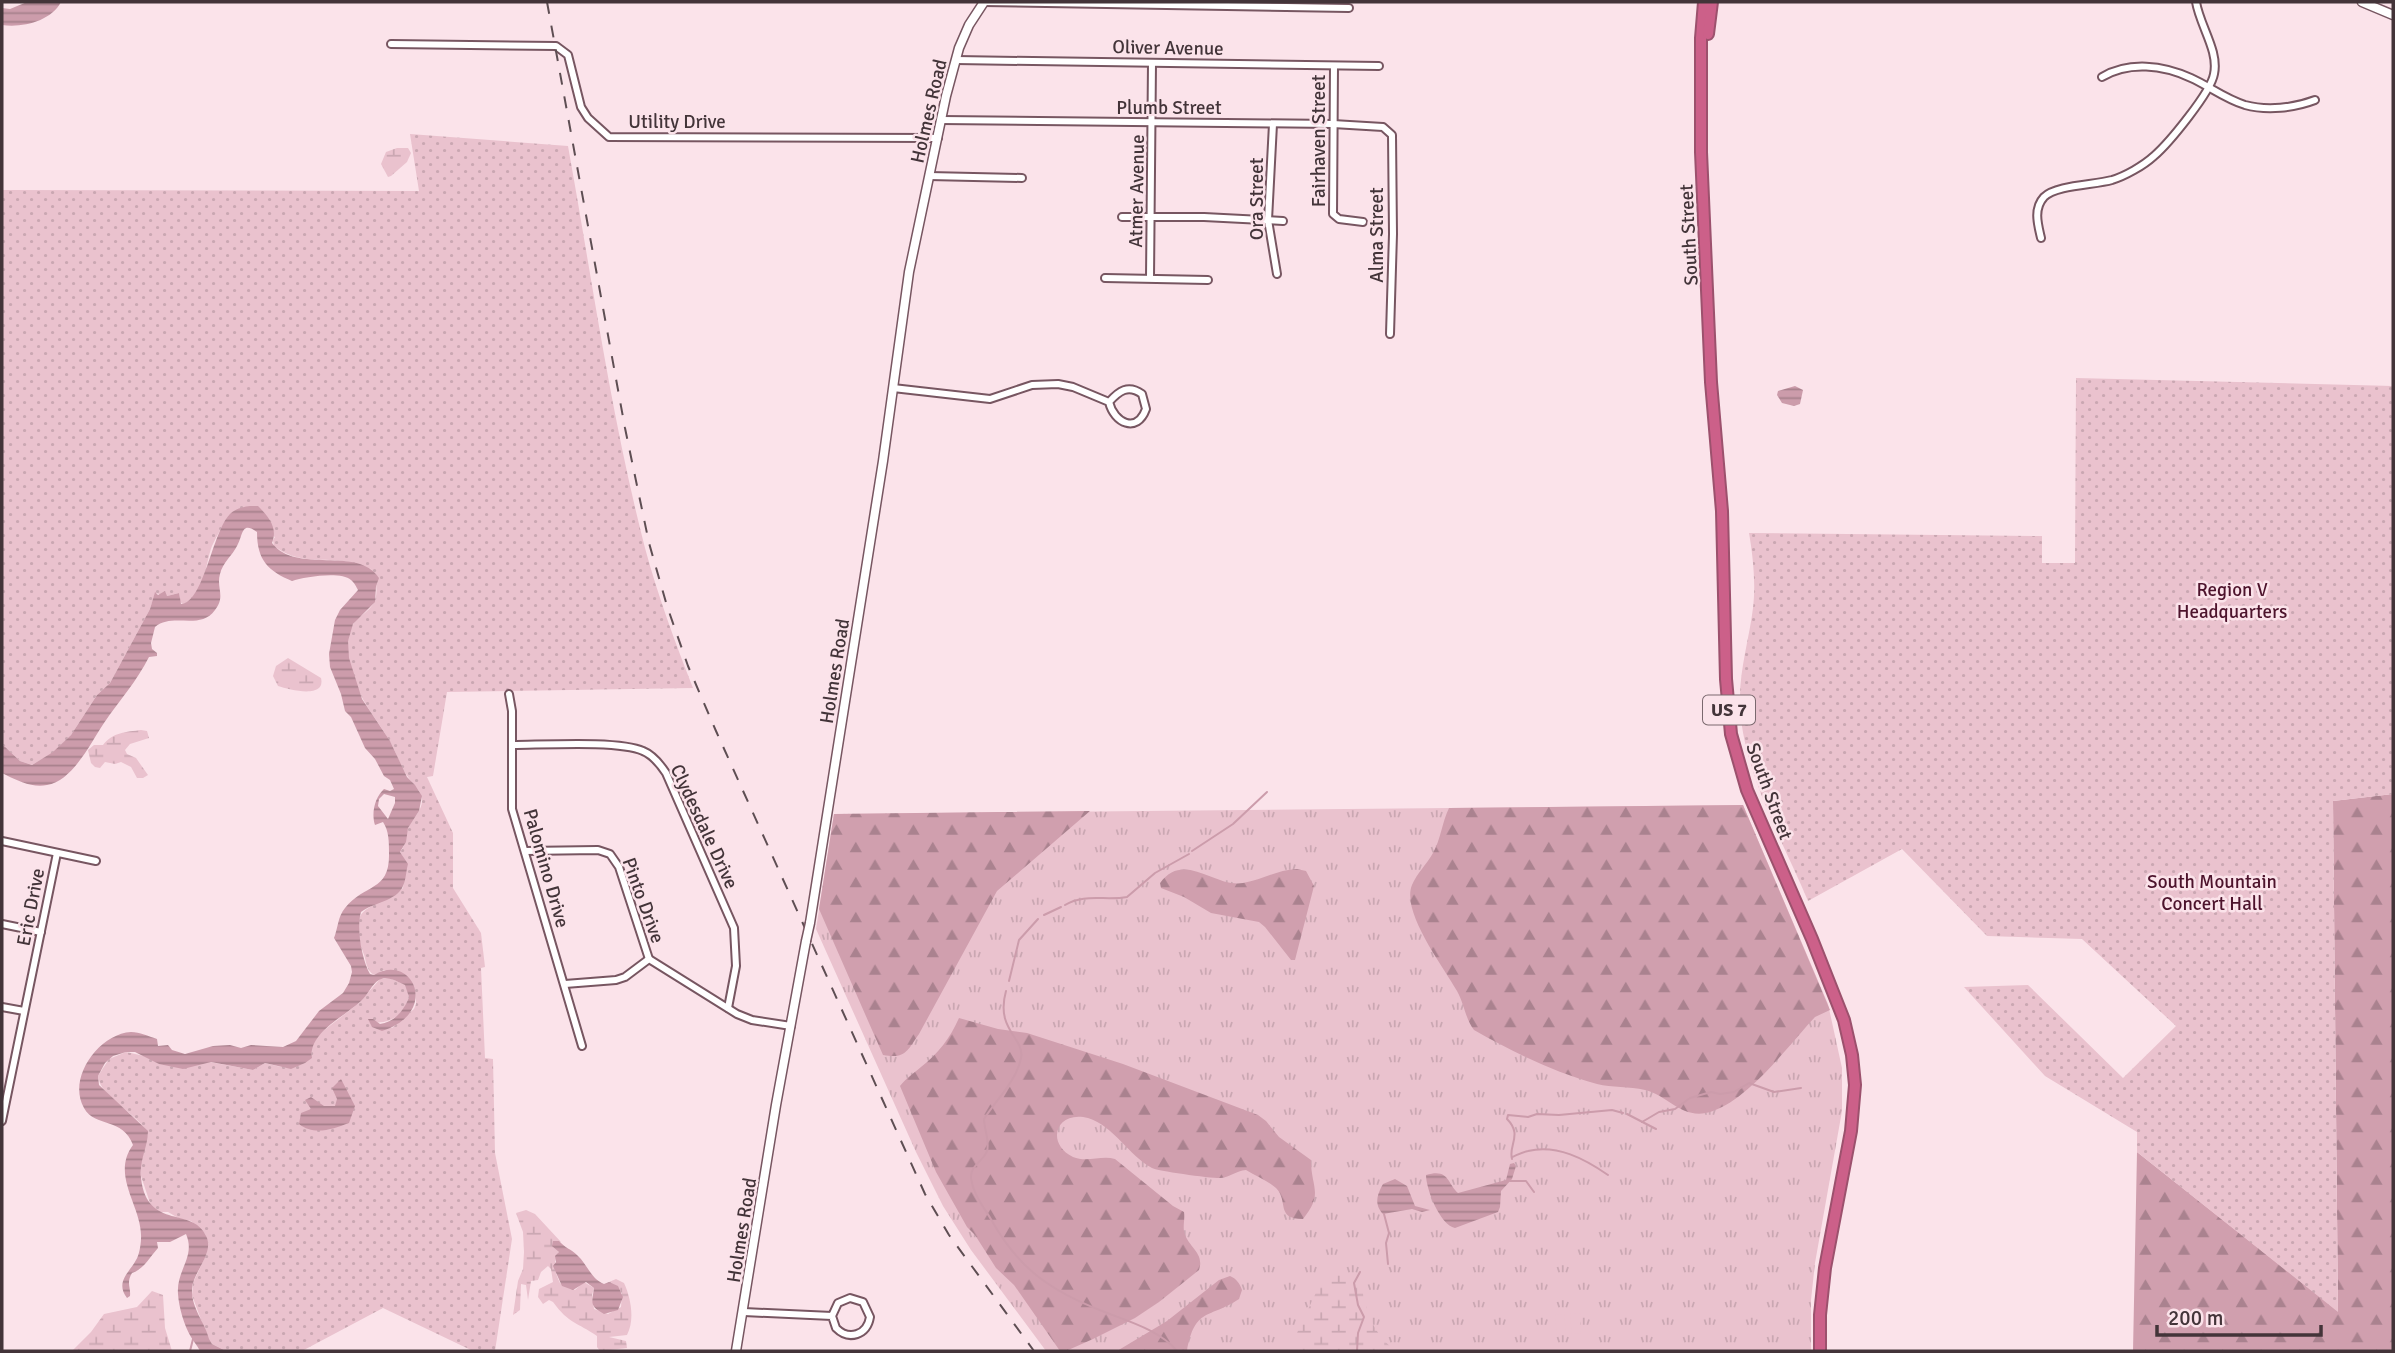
<svg xmlns="http://www.w3.org/2000/svg" width="2395" height="1353" font-family="Signika,sans-serif">
<defs>
<pattern id="grass-tufts" width="24" height="20" patternUnits="userSpaceOnUse" patternTransform="scale(1.75)"><rect width="24" height="20" fill="#eac2ce"/><path d="M3 7l-1-3M5 7V3M7 7l1-3M15 17l-1-3M17 17v-4M19 17l1-3" fill="none" stroke="#caa7b2"/></pattern>
<pattern id="forest-firs" width="22" height="20" patternUnits="userSpaceOnUse" patternTransform="scale(1.75)"><rect width="22" height="20" fill="#d09fae"/><path d="M5 1l3.5 6h-7zM16 11l3.5 6h-7z" fill="#aa828f"/></pattern>
<pattern id="wetland-marsh" width="20" height="14" patternUnits="userSpaceOnUse" patternTransform="scale(1.75)"><rect width="20" height="14" fill="#eac2ce"/><path d="M1 5h8M5 5V1M11 12h8M15 12V8" fill="none" stroke="#caa7b2"/></pattern>
<pattern id="park-dots" width="8" height="8" patternUnits="userSpaceOnUse" patternTransform="scale(1.75)"><rect width="8" height="8" fill="#eac2ce"/><path d="M2 2h.1M6 6h.1" fill="none" stroke="#caa7b2" stroke-width="1.8" stroke-linecap="round"/></pattern>
<pattern id="water-rules" width="6" height="5" patternUnits="userSpaceOnUse" patternTransform="scale(1.75)"><rect width="6" height="5" fill="#cc9cab"/><path d="M0 2.5h6" fill="none" stroke="#a7808c"/></pattern>
</defs>
<rect width="100%" height="100%" fill="#fbe3ea"/>
<path fill="url(#grass-tufts)" d="M1743,805L1828,1004L1842,1068V1111L1815,1263L1811,1300V1351H1046L971,1250L943,1206L916,1152L816,929L834,814Z"/>
<g fill="url(#forest-firs)">
<path d="M2393,794V1351H2133L2137,1152L2338,1311L2333,801Z"/>
<path d="M1743,805L1830,1010L1815,1017C1788,1046 1750,1098 1713,1111C1683,1122 1670,1096 1645,1090C1629,1086 1612,1088 1597,1084C1553,1072 1513,1052 1474,1030C1465,1018 1464,1003 1457,991C1443,966 1401,912 1412,885C1417,873 1427,864 1433,853C1441,839 1442,822 1449,808Z"/>
<path d="M1090,811L997,891L919,1034C907,1051 906,1059 883,1055L819,909L834,814Z"/>
<path d="M1297,869L1306,871L1314,886L1295,960H1291L1265,927L1259,922L1211,913L1184,897L1161,888L1160,883C1184,850 1215,888 1243,883C1262,880 1276,870 1297,869Z"/>
<path d="M959,1018L998,1029L1027,1033L1123,1064L1258,1115L1266,1121L1279,1137L1311,1160C1311,1188 1324,1193 1303,1219C1275,1219 1289,1201 1276,1188C1268,1181 1256,1176 1246,1170C1236,1171 1230,1177 1221,1178C1216,1179 1156,1171 1152,1168C1129,1156 1114,1126 1088,1118C1056,1110 1045,1143 1073,1157C1087,1163 1101,1155 1115,1159L1173,1206L1184,1212C1185,1219 1183,1225 1184,1231C1187,1247 1205,1252 1199,1270L1159,1302L1135,1318L1093,1339L1066,1351H1060L1014,1285L996,1268L975,1235L967,1227L936,1172L900,1086C906,1078 913,1074 921,1067C939,1053 950,1038 959,1018Z"/>
<path d="M1230,1276C1237,1279 1240,1284 1242,1290L1239,1299C1209,1319 1195,1307 1187,1351H1117L1167,1321L1219,1280Z"/>
</g>
<g fill="url(#wetland-marsh)">
<path d="M397,148H408L411,153L407,162L391,176L388,177L381,164L386,152Z"/>
<path d="M288,658L321,678C326,699 290,690 278,686L273,676L276,666Z"/>
<path d="M141,730L147,731L149,738L130,744L125,750L127,754L136,758L148,775L143,778H137L131,767L121,762L115,764L105,762L100,768L95,767L91,763L88,750L94,745H103C113,732 126,732 141,730Z"/>
<path d="M526,1210L535,1214L561,1242L553,1241L559,1252C552,1262 555,1273 560,1283L575,1290L584,1282L594,1288L592,1295L594,1309L608,1314L621,1307L622,1293L609,1282L616,1279L624,1283C631,1298 635,1320 627,1335L609,1337L626,1341L627,1348L600,1351L597,1347V1336C577,1322 569,1324 553,1302L549,1300L543,1304L538,1297L539,1289L553,1282L551,1269L548,1266L541,1272L538,1280L531,1281L528,1300L526,1285L521,1284L520,1310L513,1315L518,1281L523,1269L524,1252L523,1232L516,1213Z"/>
<path d="M1340,1271C1366,1277 1362,1299 1371,1320C1376,1332 1385,1342 1395,1351H1293L1298,1342L1297,1333L1320,1284L1330,1274Z"/>
<path d="M152,1291L163,1295L165,1328L172,1351H72L91,1332L104,1314L137,1307Z"/>
</g>
<g fill="url(#park-dots)">
<path d="M410,134L568,146C592,279 611,416 645,548C658,596 675,642 693,688L447,692L433,776L427,777L453,833V888L481,933L485,967L481,968L485,1058L493,1059L495,1153L512,1239L495,1351H473L383,1308L302,1351H226L212,1344L208,1339L192,1295L193,1283L206,1255L208,1243L205,1234L191,1221L180,1219L168,1212H158L151,1206L141,1176V1157L148,1134C138,1113 100,1098 98,1076L109,1059L126,1052L149,1057L159,1064L210,1062L253,1070L265,1063C289,1069 292,1071 312,1055L311,1048L318,1035L359,1003L380,979L389,978L406,985L409,997C402,1018 387,1026 367,1021L392,1028L414,1009L416,1004C417,980 405,975 384,970L374,975C365,969 367,961 363,952C345,903 374,911 403,888C404,876 408,863 400,852C407,844 405,837 408,828C412,819 423,810 422,799C421,791 413,784 408,777C400,767 396,751 389,740C378,721 364,705 356,685C349,667 342,640 354,623C358,617 365,614 370,608C380,597 377,582 371,569C362,567 354,563 344,561C318,558 298,564 274,546L273,540L275,537L229,515C223,525 217,535 212,546C205,564 205,597 183,604L180,602L179,593L167,596L155,593L150,609L110,683L97,695L71,735L54,752L32,765L20,761L2,744V190L419,191Z"/>
<path d="M2076,378L2393,386V794L2333,801L2338,1312L2137,1152V1132L2045,1076L1964,987L2028,985L2123,1078L2176,1026L2082,939L1987,936L1902,849L1808,901C1783,842 1741,767 1740,703C1739,671 1749,640 1753,608C1756,584 1753,556 1749,533L2042,536V563H2075Z"/>
</g>
<g fill="#eac2ce">
<path d="M1580,1313L1581,1333L1572,1334L1570,1314Z"/>
<path d="M1564,1314L1566,1334L1557,1335L1555,1315Z"/>
</g>
<g fill="url(#water-rules)" fill-rule="evenodd">
<path d="M27,2H61C51,21 23,28 2,25V8L10,9Z"/>
<path d="M1795,386L1803,390L1800,404L1794,406L1782,403L1777,395L1778,391Z"/>
<path d="M250,506H258C269,517 278,528 272,543C296,575 358,545 379,578L376,586L375,602L353,624L348,641L349,658L362,699L390,741L407,777L415,785L422,796L419,811L408,828L406,842L400,852L408,864C406,871 406,880 403,886C397,901 372,903 361,912C356,928 362,960 370,974L374,975C412,952 441,1012 382,1031L372,1027L368,1019H373L380,1024C394,1022 404,1011 409,997L405,985C398,982 387,975 379,980C372,984 367,996 361,1001C344,1017 308,1033 312,1058L305,1063L291,1069L265,1063L253,1070L211,1062L183,1069L159,1064L135,1052H126L113,1056L105,1063L98,1076L99,1085L148,1131C148,1147 139,1160 141,1178C147,1232 195,1205 207,1238C213,1255 193,1272 192,1289C191,1308 205,1322 209,1339L212,1344L226,1351H200C197,1345 194,1342 191,1337C184,1325 179,1308 178,1294C176,1270 196,1257 186,1234L170,1242H157L158,1248C150,1257 143,1270 132,1273C126,1283 131,1287 130,1296L127,1298C115,1282 129,1273 136,1260C139,1256 141,1244 141,1239C143,1207 110,1176 133,1145C123,1117 95,1128 84,1108C67,1079 98,1034 131,1032C140,1032 148,1036 157,1039L158,1046L168,1045L172,1050L185,1054L213,1046L230,1045L241,1048L251,1045L283,1047L296,1041L319,1011L343,993L349,983L352,972L351,966L334,938C338,928 338,916 345,908C365,883 390,892 389,853C389,842 389,831 383,822L375,825C371,813 375,797 384,789L390,791L394,789L390,780L384,776L375,759L365,748L351,717L345,711L341,694L330,667L329,654L335,620L340,610L358,590C357,588 354,582 351,580C341,571 304,577 292,581C268,571 257,560 257,532C241,520 243,536 237,546C232,556 223,562 220,574C216,588 226,596 215,610C200,631 173,612 155,627L151,643L152,649L157,653V656L149,657C137,681 119,701 104,723C91,742 73,781 47,785C33,788 18,781 6,775L2,773V744L20,761L32,765L53,752L71,735L97,695L110,683L150,609L155,592L158,595L165,591L167,596L179,593L181,604C204,603 212,532 230,514C235,509 242,507 250,506ZM384,794L395,797V803L388,819L378,806L379,799Z"/>
<path d="M341,1079L355,1106L349,1123C333,1129 314,1136 299,1124L301,1113L311,1109L305,1100L311,1097L324,1106H335L337,1099L332,1088Z"/>
<path d="M1514,1163L1516,1166L1512,1179L1501,1191L1500,1207L1498,1212L1455,1228C1440,1225 1426,1189 1426,1175C1449,1168 1447,1183 1458,1193L1506,1180L1510,1164Z"/>
<path d="M1395,1179L1407,1186L1415,1206L1430,1210L1422,1212L1412,1209L1383,1214C1374,1204 1377,1195 1383,1184Z"/>
<path d="M553,1241H559C565,1248 571,1249 577,1255C588,1265 590,1278 604,1284L609,1282L618,1286L623,1297L618,1310L604,1314C589,1306 592,1303 594,1288L586,1282L573,1290L562,1286L553,1266L556,1262L555,1256L559,1252L552,1246Z"/>
</g>
<g fill="none" stroke-linecap="round" stroke-linejoin="round">
<g stroke="#cc9cab" stroke-width="2">
<path d="M1192,851L1233,824L1267,792"/>
<path d="M1065,905C1084,893 1106,901 1127,897L1155,873L1189,854"/>
<path d="M1044,915L1061,907"/>
<path d="M1009,981L1019,940L1038,919"/>
<path d="M1006,991C995,1030 1025,1038 1021,1058C1017,1080 996,1100 984,1119C984,1129 990,1141 987,1151C983,1162 970,1165 971,1178C973,1195 984,1207 992,1221C1019,1269 1051,1291 1102,1311C1127,1321 1160,1330 1177,1351"/>
<path d="M1627,1114L1656,1129"/>
<path d="M1642,1122L1659,1112L1675,1109L1690,1098L1711,1092L1720,1094L1734,1092L1749,1083L1774,1092L1801,1088"/>
<path d="M1512,1157C1517,1155 1522,1152 1528,1151C1557,1144 1585,1159 1608,1175"/>
<path d="M1512,1159C1508,1145 1523,1135 1507,1119L1508,1115L1528,1117L1537,1114L1559,1115L1612,1110L1623,1113"/>
<path d="M1510,1181H1526L1534,1192"/>
<path d="M1384,1214L1389,1233L1386,1243L1388,1264"/>
<path d="M190,1351L193,1339"/>
<path d="M1357,1351L1358,1333L1364,1317L1358,1305L1354,1283L1360,1272"/>
</g>
<defs>
<g id="street">
<path d="M984,2L1349,8"/>
<path d="M391,44L556,46L568,55L581,107L588,118L609,137L938,138"/>
<path d="M956,60L1379,66"/>
<path d="M1334,66L1333,214L1339,219L1363,222"/>
<path d="M2102,77C2129,61 2163,65 2191,78C2209,86 2225,99 2245,105C2267,111 2294,108 2315,100"/>
<path d="M941,120L1333,124L1383,127L1392,135L1393,234L1390,334"/>
<path d="M1273,124L1268,220L1277,274"/>
<path d="M929,176L1022,178"/>
<path d="M1122,217H1204L1283,221"/>
<path d="M2041,238C2038,225 2033,209 2044,197C2056,185 2094,185 2112,180C2125,176 2143,166 2154,156C2169,143 2211,92 2214,74C2219,51 2200,26 2196,2"/>
<path d="M1105,278L1208,280"/>
<path d="M1150,278L1152,63"/>
<path d="M893,388L990,399L1032,385L1058,384L1073,387L1109,402C1119,391 1128,384 1142,394L1146,409C1137,434 1114,423 1109,402"/>
<path d="M509,694L512,711V809L582,1046"/>
<path d="M513,745C541,745 620,740 643,751C653,755 660,764 666,773L734,928L736,966L728,1008"/>
<path d="M2,841L96,861"/>
<path d="M525,851L598,850L610,854L619,867L649,959"/>
<path d="M2,924L41,932"/>
<path d="M565,984L616,980L625,977L649,959L737,1014L752,1020L791,1026"/>
<path d="M2,1007L24,1011"/>
<path d="M2,1121L57,853"/>
<path d="M744,1312L832,1316L838,1303L850,1298L863,1302L870,1317C867,1335 849,1341 836,1328L832,1316"/>
</g>
<g id="secondary">
<path d="M2362,2L2393,15"/>
<path d="M810,923L883,461L909,272L946,96L959,48L969,25L984,2"/>
<path d="M736,1351L776,1105L806,941"/>
</g>
<g id="highway">
<path d="M1704,2L1701,38V152L1711,382L1722,511L1726,679L1731,734L1747,790L1812,939L1844,1020L1852,1055L1855,1085L1851,1131L1825,1268L1820,1315V1351"/>
<path d="M1708,34L1712,2"/>
</g>
</defs>
<use href="#street" stroke="#775661" stroke-width="10"/>
<use href="#secondary" stroke="#775661" stroke-width="11"/>
<use href="#highway" stroke="#9c516d" stroke-width="14"/>
<use href="#street" stroke="#fff" stroke-width="6"/>
<use href="#secondary" stroke="#fff" stroke-width="8"/>
<use href="#highway" stroke="#cc6089" stroke-width="10"/>
<path stroke="#5e4e53" stroke-width="2" stroke-dasharray="12 12" stroke-linecap="butt" d="M547,2L625,428L649,543L667,606L688,666L716,731L925,1194L949,1235L1034,1351"/>
<defs>
<path id="secondary-bridge" d="M806,941L810,923"/>
</defs>
<use href="#secondary-bridge" stroke="#775661" stroke-width="11" stroke-linecap="butt"/>
<use href="#secondary-bridge" stroke="#fff" stroke-width="8"/>
</g>
<g text-anchor="middle" stroke-width="5" stroke-linejoin="round" paint-order="stroke">
<rect fill="#fbe3ea" stroke="#7a686e" stroke-width="2" x="1703" y="695.5" width="52" height="29" rx="5"/>
<g font-size="18" font-weight="bold" fill="#433439">
<text x="1729" y="716">US 7</text>
</g>
<g font-size="19" fill="#433439" stroke="#fbe3ea">
<text transform="translate(1168 47) rotate(1)" y="7">Oliver Avenue</text>
<text x="1169" y="114">Plumb Street</text>
<text transform="translate(928 111) rotate(-77)" y="7">Holmes Road</text>
<text x="677" y="128">Utility Drive</text>
<text transform="translate(1318 141) rotate(-90)" y="7">Fairhaven Street</text>
<text transform="translate(1136 191) rotate(-89)" y="7">Atmer Avenue</text>
<text transform="translate(1256 199) rotate(-90)" y="7">Ora Street</text>
<text transform="translate(1376 235) rotate(-90)" y="7">Alma Street</text>
<text transform="translate(1688 235) rotate(-93)" y="7">South Street</text>
<text transform="translate(834 671) rotate(-81)" y="7">Holmes Road</text>
<text transform="translate(1770 791) rotate(70)" y="7">South Street</text>
<text transform="translate(705 826) rotate(65)" y="7">Clydesdale Drive</text>
<text transform="translate(547 868) rotate(74)" y="7">Palomino Drive</text>
<text transform="translate(644 900) rotate(70)" y="7">Pinto Drive</text>
<text transform="translate(30 907) rotate(-79)" y="7">Eric Drive</text>
<text transform="translate(741 1230) rotate(-81)" y="7">Holmes Road</text>
</g>
<g font-size="19" fill="#4d132c" stroke="#fbe3ea">
<text x="2232" y="596">Region V<tspan x="2232" dy="22">Headquarters</tspan></text>
<text x="2212" y="888">South Mountain<tspan x="2212" dy="22">Concert Hall</tspan></text>
</g>
</g>
<rect width="2395" height="1353" fill="none" stroke="#433439" stroke-width="7"/>
<path d="M2157 1325v10h164v-10" fill="none" stroke="#433439" stroke-width="3.5"/>
<text x="2168" y="1325" font-size="21" fill="#433439" stroke="#fbe3ea" stroke-width="5" paint-order="stroke">200 m</text>
</svg>
